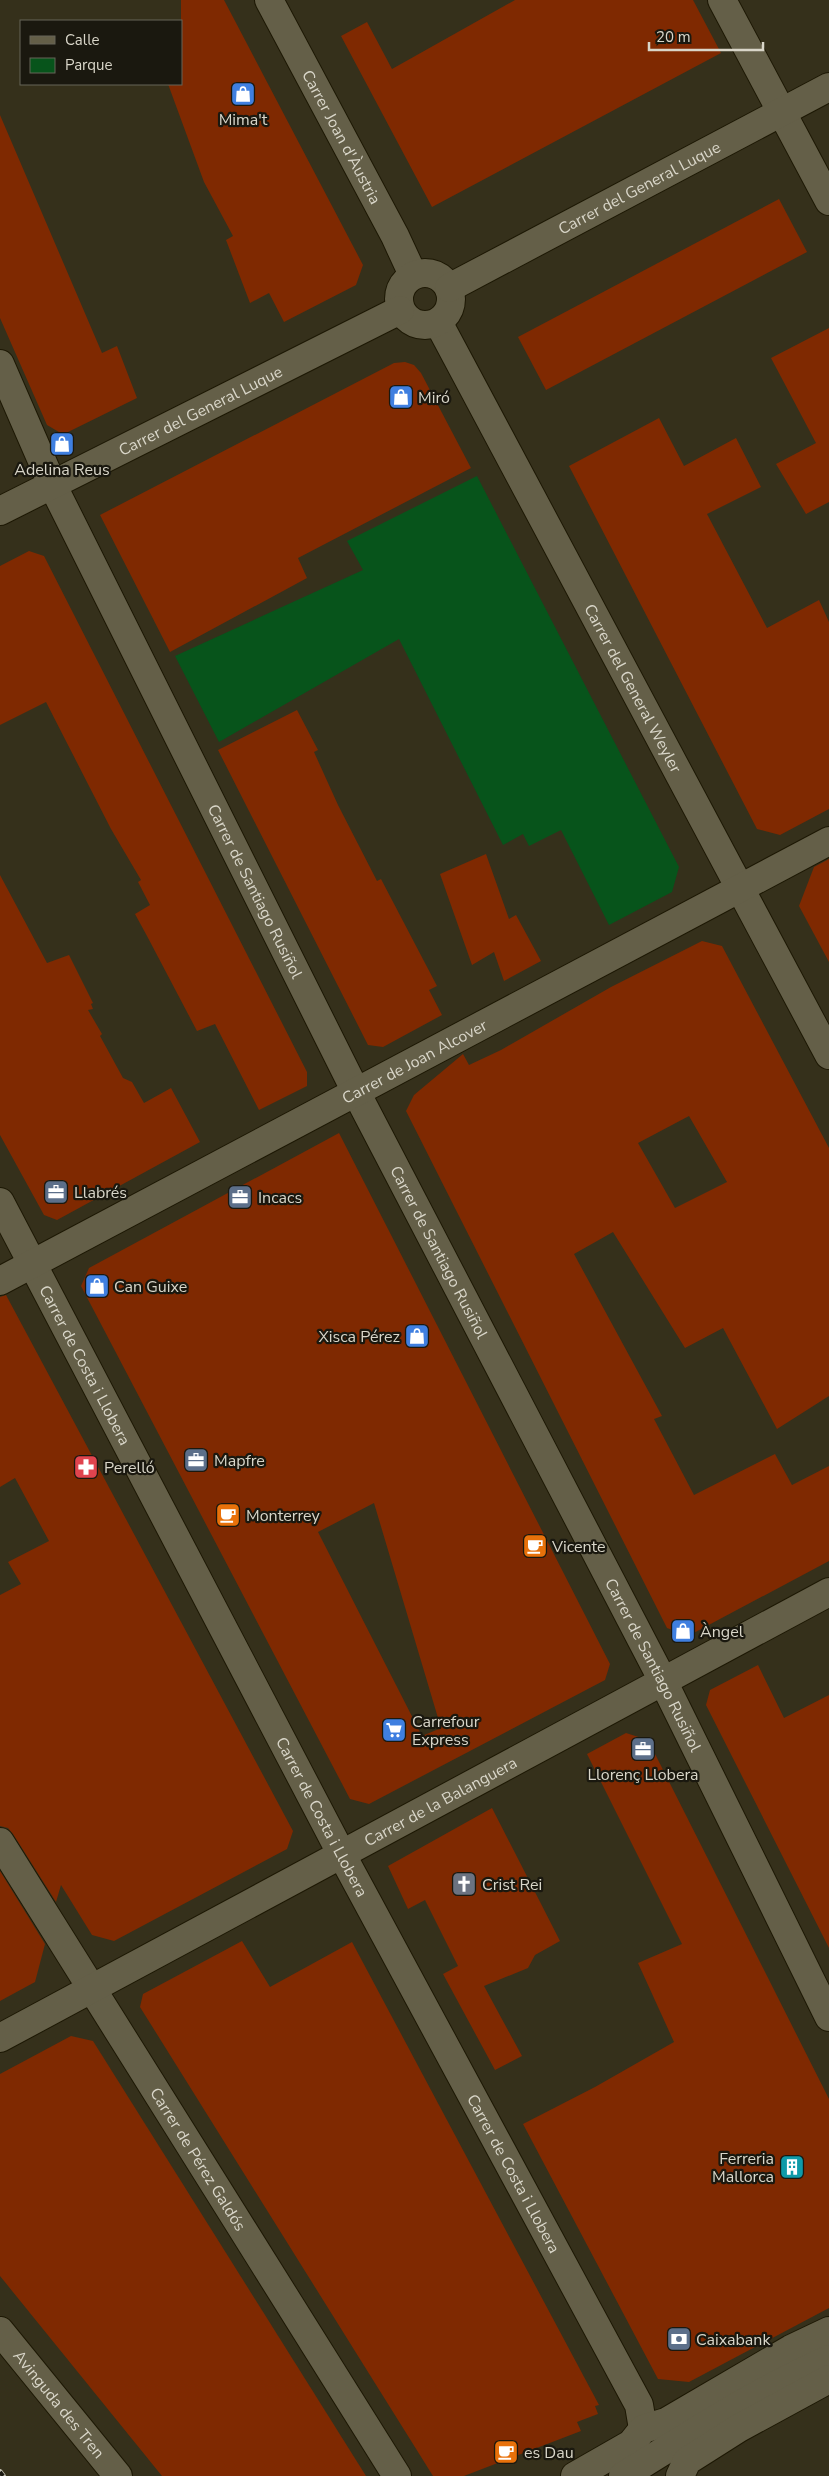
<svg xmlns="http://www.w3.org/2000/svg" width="829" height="2476" font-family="'Nunito Sans',sans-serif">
<rect width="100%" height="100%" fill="#35301b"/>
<path fill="#07541b" d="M477,476L679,867L672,892L609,925L561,830L529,846L523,834L503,845L399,639L219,742L175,656L363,570L347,541Z"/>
<g fill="#7f2901" fill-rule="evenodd">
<path d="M181,0H224L363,265L356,285L284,322L269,293L250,303L226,240L233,236L204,182L168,84H181Z"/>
<path d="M515,0H693L721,53L432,207L341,36L367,22L392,69Z"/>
<path d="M0,115L102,353L117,346L137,398L66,433L59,432L47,425L0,318Z"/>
<path d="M779,199L807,252L546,390L518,337Z"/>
<path d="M829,328V502L806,514L776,464L816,443L771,358Z"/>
<path d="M405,362L414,365L421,373L471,468L298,558L307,578L170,652L100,515L394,363Z"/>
<path d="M659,418L684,466L736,438L761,487L707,514L767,628L819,600L829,622V809L780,835L757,829L569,466Z"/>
<path d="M29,551L44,556L307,1072V1086L259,1110L215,1024L197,1031L147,936L135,914L150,905L138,882L141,880L111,829L46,702L0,725V566Z"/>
<path d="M297,710L318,750L314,752L338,805L377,881L381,879L437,986L429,990L442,1015L383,1047L368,1045L218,750Z"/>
<path d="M486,854L509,919L516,915L541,961L504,981L494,952L472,965L440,874Z"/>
<path d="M829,859V962L799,906L814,867Z"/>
<path d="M0,875L47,963L69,955L93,1003L91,1004L93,1009L88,1010L102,1034L100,1036L123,1078L132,1082L144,1103L171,1088L200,1142L57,1220L44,1215L0,1135Z"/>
<path d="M702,941L722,946L829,1148V1396L777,1429L723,1328L685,1348L613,1232L574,1254L662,1416L654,1419L694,1495L775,1454L792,1485L829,1466V1561L688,1636L667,1628L406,1111L414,1095L463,1054L469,1065L501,1050L611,987ZM689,1116L727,1182L675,1208L638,1143Z"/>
<path d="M339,1133L610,1664L605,1680L369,1804L350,1799L81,1286L89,1268ZM374,1503L441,1728L422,1736L318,1532Z"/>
<path d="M6,1295L293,1831L287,1849L114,1941L92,1935L61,1885L56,1902L13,1834L8,1828L0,1826V1595L21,1584L8,1562L49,1541L15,1478L0,1487V1297Z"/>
<path d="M758,1665L784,1718L829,1695V1948L706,1705L710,1690Z"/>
<path d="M626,1733L648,1740L829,2099V2308L689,2382L658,2379L523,2124L595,2087L674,2042L638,1963L682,1944L587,1754Z"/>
<path d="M492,1808L560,1941L535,1955L528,1968L484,1986L522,2056L495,2070L443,1974L458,1966L425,1900L408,1909L388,1866Z"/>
<path d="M0,1871L45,1944L35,1982L0,2001Z"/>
<path d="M242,1941L270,1987L352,1942L599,2405L595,2406L598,2414L577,2422L581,2431L464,2476H433L140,2007L143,1994Z"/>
<path d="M71,2036L93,2041L366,2476H162L0,2276V2074Z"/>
</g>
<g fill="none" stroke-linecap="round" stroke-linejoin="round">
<defs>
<g id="street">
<path id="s1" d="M269,0L395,236L413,275"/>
<path d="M722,0L829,201"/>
<path id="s2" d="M438,322L829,1055"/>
<path id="s3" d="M0,364L53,486L356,1092L663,1681L829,2017"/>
<path id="s4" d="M0,1202L342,1855L639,2405L643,2429"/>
<path id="s5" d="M0,1281L829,841"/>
<path id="s6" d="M0,1842L397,2476"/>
<path id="s7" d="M0,2038L829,1592"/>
<path id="s8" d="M0,2331L118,2476"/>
<path d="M575,2476L631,2444L643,2429L666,2422L791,2349L829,2331"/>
<path d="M623,2476C690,2435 757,2391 829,2359"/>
<path d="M680,2476L687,2461L739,2428L829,2379"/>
</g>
<g id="secondary">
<circle cx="425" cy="299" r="26"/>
<path id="s9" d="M449,288L829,87"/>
<path id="s10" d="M0,511L400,310"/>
</g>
</defs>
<use href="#street" stroke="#1d1804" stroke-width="30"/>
<use href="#secondary" stroke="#1d1804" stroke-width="30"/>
<use href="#street" stroke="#645f48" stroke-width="28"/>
<use href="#secondary" stroke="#645f48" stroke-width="28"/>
<defs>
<path id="rail" d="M0,2472L3,2476"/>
</defs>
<use href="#rail" stroke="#c1beaf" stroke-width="5.5"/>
<use href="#rail" stroke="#1a180f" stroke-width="4" stroke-dasharray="11" stroke-linecap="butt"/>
</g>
<defs>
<symbol id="shop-square" viewBox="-11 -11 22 22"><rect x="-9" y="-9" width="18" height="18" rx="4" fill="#3f7fe0" stroke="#1a180f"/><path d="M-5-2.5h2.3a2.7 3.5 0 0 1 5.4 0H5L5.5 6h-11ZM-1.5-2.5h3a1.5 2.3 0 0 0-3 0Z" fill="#fff"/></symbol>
<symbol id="office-square" viewBox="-11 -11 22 22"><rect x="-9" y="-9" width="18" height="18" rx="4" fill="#5c6f8a" stroke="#1a180f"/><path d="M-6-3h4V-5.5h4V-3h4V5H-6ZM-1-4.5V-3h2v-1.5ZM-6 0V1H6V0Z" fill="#fff"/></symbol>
<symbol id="pharmacy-square" viewBox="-11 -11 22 22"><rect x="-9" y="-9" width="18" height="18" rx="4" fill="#e0444e" stroke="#1a180f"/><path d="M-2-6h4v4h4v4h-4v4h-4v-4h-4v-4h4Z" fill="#fff"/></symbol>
<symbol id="cafe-square" viewBox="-11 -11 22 22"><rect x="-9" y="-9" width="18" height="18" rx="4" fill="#e8710a" stroke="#1a180f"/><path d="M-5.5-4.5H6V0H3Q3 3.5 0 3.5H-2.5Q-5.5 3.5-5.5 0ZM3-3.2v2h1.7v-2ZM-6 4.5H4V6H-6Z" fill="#fff"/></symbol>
<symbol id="supermarket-square" viewBox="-11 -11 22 22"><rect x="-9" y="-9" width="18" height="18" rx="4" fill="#3f7fe0" stroke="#1a180f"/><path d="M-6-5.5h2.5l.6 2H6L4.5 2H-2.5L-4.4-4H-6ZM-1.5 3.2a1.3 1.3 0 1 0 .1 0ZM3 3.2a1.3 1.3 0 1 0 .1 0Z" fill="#fff"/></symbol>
<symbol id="church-square" viewBox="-11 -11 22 22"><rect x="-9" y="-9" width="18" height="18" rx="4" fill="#6b7280" stroke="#1a180f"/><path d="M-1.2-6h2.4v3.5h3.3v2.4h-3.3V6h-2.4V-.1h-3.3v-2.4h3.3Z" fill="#fff"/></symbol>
<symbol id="building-square" viewBox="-11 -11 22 22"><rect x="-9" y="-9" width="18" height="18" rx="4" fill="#0f9aa8" stroke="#1a180f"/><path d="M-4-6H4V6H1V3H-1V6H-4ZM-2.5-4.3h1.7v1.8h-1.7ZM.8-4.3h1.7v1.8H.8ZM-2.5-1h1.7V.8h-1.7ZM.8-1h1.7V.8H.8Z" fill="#fff"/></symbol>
<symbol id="bank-square" viewBox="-11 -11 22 22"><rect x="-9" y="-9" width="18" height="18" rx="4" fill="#5c6f8a" stroke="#1a180f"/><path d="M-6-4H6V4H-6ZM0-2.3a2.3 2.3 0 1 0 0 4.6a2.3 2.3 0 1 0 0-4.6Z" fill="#fff"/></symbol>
</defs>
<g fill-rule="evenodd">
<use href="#shop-square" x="229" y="80" width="28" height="28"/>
<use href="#shop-square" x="387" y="383" width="28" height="28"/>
<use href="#shop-square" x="48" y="430" width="28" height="28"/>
<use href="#office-square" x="42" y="1178" width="28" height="28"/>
<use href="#office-square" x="226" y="1183" width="28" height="28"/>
<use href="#shop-square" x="83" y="1272" width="28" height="28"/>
<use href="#shop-square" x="403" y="1322" width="28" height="28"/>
<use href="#office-square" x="182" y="1446" width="28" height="28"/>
<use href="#pharmacy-square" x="72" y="1453" width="28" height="28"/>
<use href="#cafe-square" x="214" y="1501" width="28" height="28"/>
<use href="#cafe-square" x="521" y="1532" width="28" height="28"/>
<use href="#shop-square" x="669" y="1617" width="28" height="28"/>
<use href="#supermarket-square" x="380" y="1716" width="28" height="28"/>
<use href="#office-square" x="629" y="1735" width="28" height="28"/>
<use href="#church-square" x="450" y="1870" width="28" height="28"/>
<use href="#building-square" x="778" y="2153" width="28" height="28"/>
<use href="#bank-square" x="665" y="2325" width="28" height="28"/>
<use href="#cafe-square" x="492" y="2438" width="28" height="28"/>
</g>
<g text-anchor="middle" stroke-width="4.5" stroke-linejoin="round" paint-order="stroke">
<g font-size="16" fill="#d9d6c9" stroke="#1a180f" text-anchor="start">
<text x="243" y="125" text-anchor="middle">Mima't</text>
<text x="418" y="403">Miró</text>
<text x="62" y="475" text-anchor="middle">Adelina Reus</text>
<text x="74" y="1198">Llabrés</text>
<text x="258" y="1203">Incacs</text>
<text x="114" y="1292">Can Guixe</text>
<text x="400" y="1342" text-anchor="end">Xisca Pérez</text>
<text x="214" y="1466">Mapfre</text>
<text x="104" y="1473">Perelló</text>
<text x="246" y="1521">Monterrey</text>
<text x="552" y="1552">Vicente</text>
<text x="700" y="1637">Àngel</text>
<text x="412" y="1727">Carrefour<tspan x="412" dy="18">Express</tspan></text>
<text x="643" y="1780" text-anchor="middle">Llorenç Llobera</text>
<text x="482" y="1890">Crist Rei</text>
<text x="774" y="2164" text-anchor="end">Ferreria<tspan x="774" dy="18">Mallorca</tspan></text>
<text x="696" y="2345">Caixabank</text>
<text x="524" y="2458">es Dau</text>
</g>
<g font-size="16" fill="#d9d6c9" stroke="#1a180f">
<text dy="6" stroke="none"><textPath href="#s1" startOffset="155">Carrer Joan d'Àustria</textPath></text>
<text dy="6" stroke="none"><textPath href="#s9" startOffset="215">Carrer del General Luque</textPath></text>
<text dy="6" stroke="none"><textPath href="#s10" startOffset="224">Carrer del General Luque</textPath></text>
<text dy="6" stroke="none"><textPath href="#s2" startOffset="415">Carrer del General Weyler</textPath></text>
<text dy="6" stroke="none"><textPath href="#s3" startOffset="586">Carrer de Santiago Rusiñol</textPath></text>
<text dy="6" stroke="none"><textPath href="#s5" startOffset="469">Carrer de Joan Alcover</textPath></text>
<text dy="6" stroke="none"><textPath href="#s3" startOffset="991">Carrer de Santiago Rusiñol</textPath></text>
<text dy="6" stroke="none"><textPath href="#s4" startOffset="184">Carrer de Costa i Llobera</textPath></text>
<text dy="6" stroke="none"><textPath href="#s3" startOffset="1456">Carrer de Santiago Rusiñol</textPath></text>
<text dy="6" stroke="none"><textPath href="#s7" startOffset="500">Carrer de la Balanguera</textPath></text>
<text dy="6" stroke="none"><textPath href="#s4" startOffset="694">Carrer de Costa i Llobera</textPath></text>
<text dy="6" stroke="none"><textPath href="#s6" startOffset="374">Carrer de Pérez Galdós</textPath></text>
<text dy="6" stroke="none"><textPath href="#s4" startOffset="1099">Carrer de Costa i Llobera</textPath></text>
<text dy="6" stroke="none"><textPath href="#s8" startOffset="94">Avinguda des Tren</textPath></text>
</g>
</g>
<rect x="20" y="20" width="162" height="65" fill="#1a180f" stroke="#666459"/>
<rect x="30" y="36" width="25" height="8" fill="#645f48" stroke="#666459"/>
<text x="65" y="45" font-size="15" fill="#d9d6c9">Calle</text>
<rect x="30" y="58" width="25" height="15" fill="#07541b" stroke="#666459"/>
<text x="65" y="70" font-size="15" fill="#d9d6c9">Parque</text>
<path d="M649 42v8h114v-8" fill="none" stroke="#d9d6c9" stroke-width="2.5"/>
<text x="656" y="42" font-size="15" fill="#d9d6c9" stroke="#1a180f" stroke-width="4" paint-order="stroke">20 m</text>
</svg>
